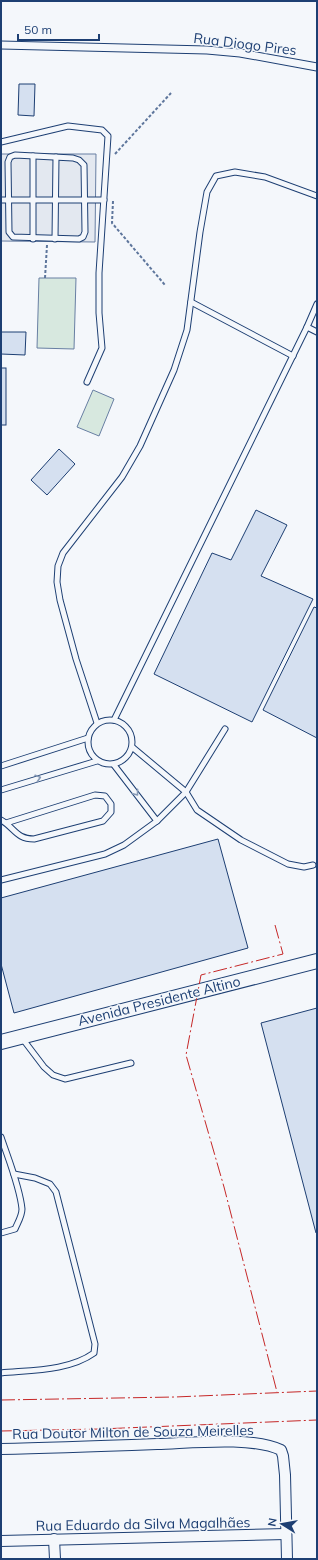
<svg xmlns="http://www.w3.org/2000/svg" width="318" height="1560" font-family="Mulish,sans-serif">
<rect width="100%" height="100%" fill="#f4f7fb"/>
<g fill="#d7e8df" stroke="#687fa3">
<path d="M39,278H76L74,349L37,348Z"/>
<path d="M93,390L114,399L99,436L77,427Z"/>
</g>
<path fill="#e3e8f0" stroke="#687fa3" d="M1,154H96L95,242L1,241Z"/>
<g fill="#d5e0f0" stroke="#1d3f73">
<path d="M19,84H35L34,116L18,115Z"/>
<path d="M1,332H26L25,355L1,354Z"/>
<rect x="1" y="368" width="5" height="57"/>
<path d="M59,449L75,464L47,495L31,480Z"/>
<path d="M256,510L287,525L261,576L313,599L252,722L154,674L212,553L231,560Z"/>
<path d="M314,607L317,608V738L263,710Z"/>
<path d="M218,839L248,948L14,1013L1,964V898Z"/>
<path d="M317,1008V1233H316L261,1023Z"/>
</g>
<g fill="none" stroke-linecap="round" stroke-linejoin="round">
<defs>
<g id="service">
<path d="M1,142L68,126L102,130L108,136L99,273V313L102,348L87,382"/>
<path d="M15,155L73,158L79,160L84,165L85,232L83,237L79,239L13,237L9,232L8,162L10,157Z"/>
<path d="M1,200H104"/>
<path d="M33,239V156"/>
<path d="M55,239L56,157"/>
<path d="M191,302L293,356"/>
<path d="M317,304L307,327L317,332"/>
<circle cx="110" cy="742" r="22"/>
<path d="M114,720L307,327"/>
<path d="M97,723L76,659L60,600L57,582L58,566L63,553L122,477L140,446L174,370L187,330L200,232L207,192L216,176L235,172L265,177L317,196"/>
<path d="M132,747L186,792L197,810L241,840L288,864L304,867L313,865"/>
<path d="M114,765L157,821"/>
<path d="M1,766L88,738"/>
<path d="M1,790L97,761"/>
<path d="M1,820C15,828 16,839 34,839L103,821L111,812V804L105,796L95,795L6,823"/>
<path d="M1,880L105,854L124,845L157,821L186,792L225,729"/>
<path d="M22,1038L44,1067L53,1075L65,1079L131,1063"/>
<path d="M1,1137C8,1158 20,1187 22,1209C22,1216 18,1222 15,1229L1,1233"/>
<path d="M1,1373C31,1370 69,1371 94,1353L95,1344L56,1192L50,1184L35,1178L14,1174"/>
</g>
<path id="pedestrian" d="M1,45L207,50L240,53L317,67"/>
<g id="minor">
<path d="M1,1449C53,1448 105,1446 157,1444C191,1443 251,1436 281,1450L283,1456L285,1475L287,1559"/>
<path d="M54,1539L55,1559"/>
<path d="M1,1541L286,1534"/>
</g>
<path id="secondary" d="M1,1042L317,961"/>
</defs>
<use href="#service" stroke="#1d3f73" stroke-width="7"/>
<use href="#pedestrian" stroke="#1d3f73" stroke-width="9"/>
<use href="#minor" stroke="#1d3f73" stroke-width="12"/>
<use href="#secondary" stroke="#1d3f73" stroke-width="16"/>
<g stroke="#5e769c" stroke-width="2" stroke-dasharray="3 2" stroke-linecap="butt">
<path d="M115,154L171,93"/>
<path d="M113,201L112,223L165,285"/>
<path d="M45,278L47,245"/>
</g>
<use href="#service" stroke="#f4f7fb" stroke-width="5"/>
<use href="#pedestrian" stroke="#f4f7fb" stroke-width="7"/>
<use href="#minor" stroke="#f4f7fb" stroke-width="10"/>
<use href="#secondary" stroke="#f4f7fb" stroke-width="14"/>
<g stroke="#c62828" stroke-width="1" stroke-dasharray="14 3 2 3" stroke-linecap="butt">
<path d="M275,925L283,954L201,975L186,1055L224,1187L277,1392"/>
<path d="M1,1400L175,1397L317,1391"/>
<path d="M1,1431L100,1429L317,1420"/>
</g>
</g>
<defs><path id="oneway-chevron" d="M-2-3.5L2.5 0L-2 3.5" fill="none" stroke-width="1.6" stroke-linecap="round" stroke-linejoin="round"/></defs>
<g stroke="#889bb7">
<use href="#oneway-chevron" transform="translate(38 778) rotate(-17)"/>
<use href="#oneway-chevron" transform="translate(136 793) rotate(53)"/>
</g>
<g text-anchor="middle" stroke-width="3" stroke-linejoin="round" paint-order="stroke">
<g font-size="14" fill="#1d3f73" stroke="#f4f7fb">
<text transform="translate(245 44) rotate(7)" y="5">Rua Diogo Pires</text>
<text transform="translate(159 1001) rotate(-14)" y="5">Avenida Presidente Altino</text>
<text transform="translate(133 1432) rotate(-1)" y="5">Rua Doutor Milton de Souza Meirelles</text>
<text transform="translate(143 1524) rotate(-1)" y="5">Rua Eduardo da Silva Magalhães</text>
</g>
</g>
<rect width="318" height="1560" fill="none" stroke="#1d3f73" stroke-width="4"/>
<g transform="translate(282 1524) rotate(281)" stroke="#f4f7fb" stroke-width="3" paint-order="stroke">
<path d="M0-3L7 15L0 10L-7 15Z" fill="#1d3f73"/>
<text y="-6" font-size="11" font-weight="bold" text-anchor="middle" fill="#1d3f73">N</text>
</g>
<path d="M18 34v6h81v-6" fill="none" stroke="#1d3f73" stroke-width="2"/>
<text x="24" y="34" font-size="12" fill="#1d3f73" stroke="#f4f7fb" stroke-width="3" paint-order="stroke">50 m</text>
</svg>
